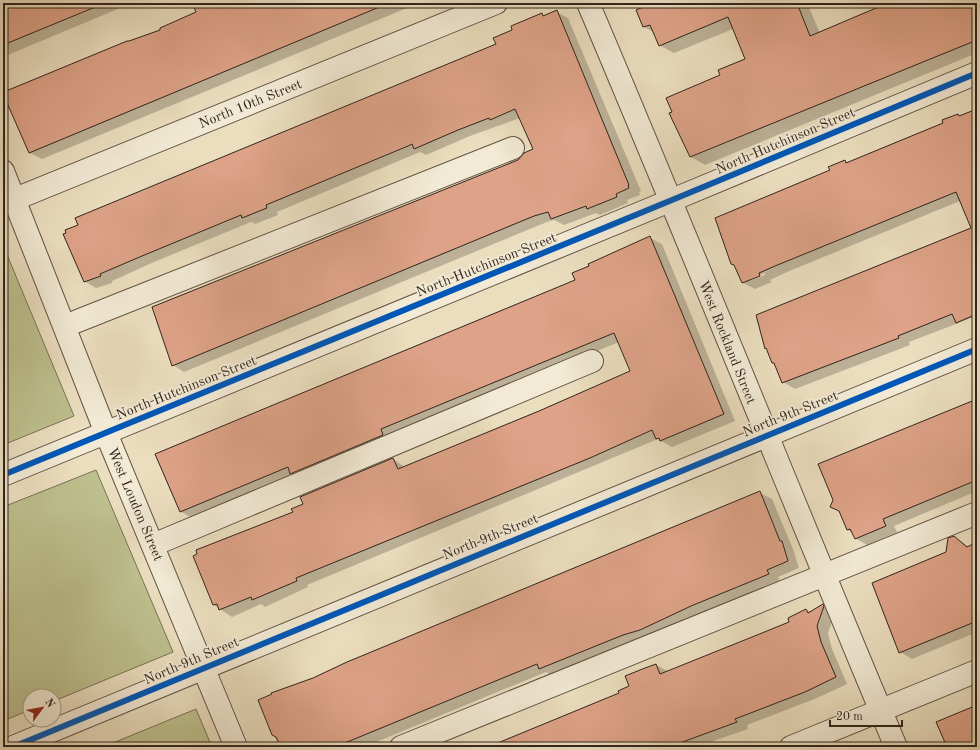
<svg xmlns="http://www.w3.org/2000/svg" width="980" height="750" font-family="'Old Standard TT',serif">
<rect width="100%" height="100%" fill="#ebdebf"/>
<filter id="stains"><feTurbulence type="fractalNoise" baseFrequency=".005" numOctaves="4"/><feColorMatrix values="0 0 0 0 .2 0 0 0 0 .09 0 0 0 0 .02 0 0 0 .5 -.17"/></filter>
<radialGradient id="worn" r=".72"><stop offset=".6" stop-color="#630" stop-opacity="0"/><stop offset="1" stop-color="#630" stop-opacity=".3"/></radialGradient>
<g fill="#bdc08e" stroke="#777255">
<path d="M3,245L74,416L3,445Z"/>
<path d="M96,470L173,652L54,701V696H30V710L3,721V507Z"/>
<path d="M196,709L212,747H103Z"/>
</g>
<g fill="#0003" fill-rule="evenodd">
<path d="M3,3H132L3,57Z"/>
<path d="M223,3H419L42,159L30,153L161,30Z"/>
<path d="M642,3H807L820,33L894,3H977V53L705,165L691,157L671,113L746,59L733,29L674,53L659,45L654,32L644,27V7Z"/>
<path d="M557,12L568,18L641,191L639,192L640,195L627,200L628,203L600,215L596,213L564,225L554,220L547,222L184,372L173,365L534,150L520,118L470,136L426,155L420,152L277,212L278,215L255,224L251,222L154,262L112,281V283L96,288L84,281L497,44L513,31L542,14L545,16Z"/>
<path d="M977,110V194L787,272L770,280L772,282L755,289L743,283L831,171L844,162L848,164L944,124L958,115L961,117ZM765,273V275L749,281V279Z"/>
<path d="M977,226V314L973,315L974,317L909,342L910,345L795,389L783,382L776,364L773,363Z"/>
<path d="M650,238L662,244L735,421L672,447L658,439L307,585L308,587L265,607L261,604L232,617L214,605L294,513L393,459L405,467L540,412L631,371L619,342L192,518L180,511Z"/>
<path d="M977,400V491L894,526L897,532L867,545L855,538L853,533L848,530Z"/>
<path d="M760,493L772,499L793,549L799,568L778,577L780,581L703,612L652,636L551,675L546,672L364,747H279L260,701Z"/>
<path d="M954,537L969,547L977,544V632L912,659L900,652Z"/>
<path d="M823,605L835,613L828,633L832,649L847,684L817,698L747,725L748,729L696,747H490L620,693L631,687L656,665L668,671L790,622L806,610L811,612ZM820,614V619L816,631Z"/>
</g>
<g fill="#dda287" stroke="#31241c">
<path d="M3,3H105L3,45Z"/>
<path d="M192,3H389L29,153L4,96L7,95L6,91L127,41H129L160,30V28L196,12Z"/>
<path d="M652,3H797L810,36L888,3H977V40L690,157L669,113L672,112L666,98L720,75L718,70L745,59L728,17L659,46L650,25L643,27L636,10Z"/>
<path d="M557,10L629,185H628L629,188L616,194L617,197L587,209L586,206L551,219L548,212L534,216L172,366L152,307L518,160L524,153L533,149L515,109L490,120L489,118L458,130L414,149L412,144L408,146L266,205L267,208L242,218L241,215L142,256L100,274L101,276L84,282L63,234L66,233L65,230L78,225L75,218L496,44L493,38L512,30L511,26L542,13L543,16Z"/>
<path d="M977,109V314L956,323L952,314L898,336L899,338L782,383L774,363H772L766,348L765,349L756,315L971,228L956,192L775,266L759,273L760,276L742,283L734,265L731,264L715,218L830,170L828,167L845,160L846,163L943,123L942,120L958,114L959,116Z"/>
<path d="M650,236L724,414L660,441L659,438L656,439L652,430L590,458L296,578L297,581L252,600L251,597L219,610L217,604L213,605L193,556L197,554L196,550L293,512L291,509L303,504L300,497L393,458L398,469L539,411L630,371L614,333L381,429L383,435L290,474L288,467L180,512L155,454L575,280L572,273L589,266L588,264Z"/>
<path d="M977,399V480L883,519L886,526L855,539L850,529L847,530L839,511L830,507L833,500L818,464Z"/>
<path d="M760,491L780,541H782L788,561L767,570L769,574L691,606L640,630L623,635L539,669L537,664L335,747H281L276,737L272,735L258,700L272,694L271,693L313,678L347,662Z"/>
<path d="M954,536L967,547L977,542V621L899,653L872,583L946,552L948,538Z"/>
<path d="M823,604L824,606L817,626L821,642L836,677L805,692L735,719L737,722L669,747H488L619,693L618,691L629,686L625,676L645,668L656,664L660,674L757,635L789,622L788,618L806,609L808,613Z"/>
<path d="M977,705V747H947L936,722Z"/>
</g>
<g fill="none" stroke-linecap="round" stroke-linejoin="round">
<defs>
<g id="minor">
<path d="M588,3C693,250 792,500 896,747"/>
<path d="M3,171L106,433L236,747"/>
<path d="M3,204L496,3"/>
<path d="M65,326L513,148"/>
<path d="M3,475L672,200L977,73"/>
<path d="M153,545L592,361"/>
<path d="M13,747L977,349"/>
<path d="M401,747L977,513"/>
<path d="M791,747L977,671"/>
</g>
</defs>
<use href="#minor" stroke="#605245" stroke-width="24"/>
<use href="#minor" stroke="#f2ead5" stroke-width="22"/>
<defs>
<g id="cycleway">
<path d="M3,475L672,200L977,73"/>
<path d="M13,747L977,349"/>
</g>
</defs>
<use href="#cycleway" stroke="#f2ead5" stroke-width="8"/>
<use href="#cycleway" stroke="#0057b8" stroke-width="6"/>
</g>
<g text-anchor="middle" stroke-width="3.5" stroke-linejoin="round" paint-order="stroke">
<g font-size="14" fill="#31241c" stroke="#f2ead5">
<text transform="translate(250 103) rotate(-22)" y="5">North 10th Street</text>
<text transform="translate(785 140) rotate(-23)" y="5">North Hutchinson Street</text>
<text transform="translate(486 264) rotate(-22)" y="5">North Hutchinson Street</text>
<text transform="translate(728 342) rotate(68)" y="5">West Rockland Street</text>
<text transform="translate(186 387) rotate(-22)" y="5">North Hutchinson Street</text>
<text transform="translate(790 413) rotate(-22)" y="5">North 9th Street</text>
<text transform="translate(136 504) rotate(67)" y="5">West Loudon Street</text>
<text transform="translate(490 536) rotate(-22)" y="5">North 9th Street</text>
<text transform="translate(191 660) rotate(-23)" y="5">North 9th Street</text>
</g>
</g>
<rect width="980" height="750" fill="none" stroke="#ebdebf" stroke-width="16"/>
<rect x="4" y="4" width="972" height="742" fill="none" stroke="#31241c" stroke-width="2"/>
<rect x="8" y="8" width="964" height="734" fill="none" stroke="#31241c"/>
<g transform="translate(42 708) rotate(58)"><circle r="19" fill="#f2ead5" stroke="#a59b8b"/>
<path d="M0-3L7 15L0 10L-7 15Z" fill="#8f2418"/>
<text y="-6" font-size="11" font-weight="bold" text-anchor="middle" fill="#31241c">N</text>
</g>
<path d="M830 720v6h72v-6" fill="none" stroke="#31241c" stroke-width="2"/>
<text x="836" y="720" font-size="12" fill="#31241c" stroke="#f2ead5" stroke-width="3" paint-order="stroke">20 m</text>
<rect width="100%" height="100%" filter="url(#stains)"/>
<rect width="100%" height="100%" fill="url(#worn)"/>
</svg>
